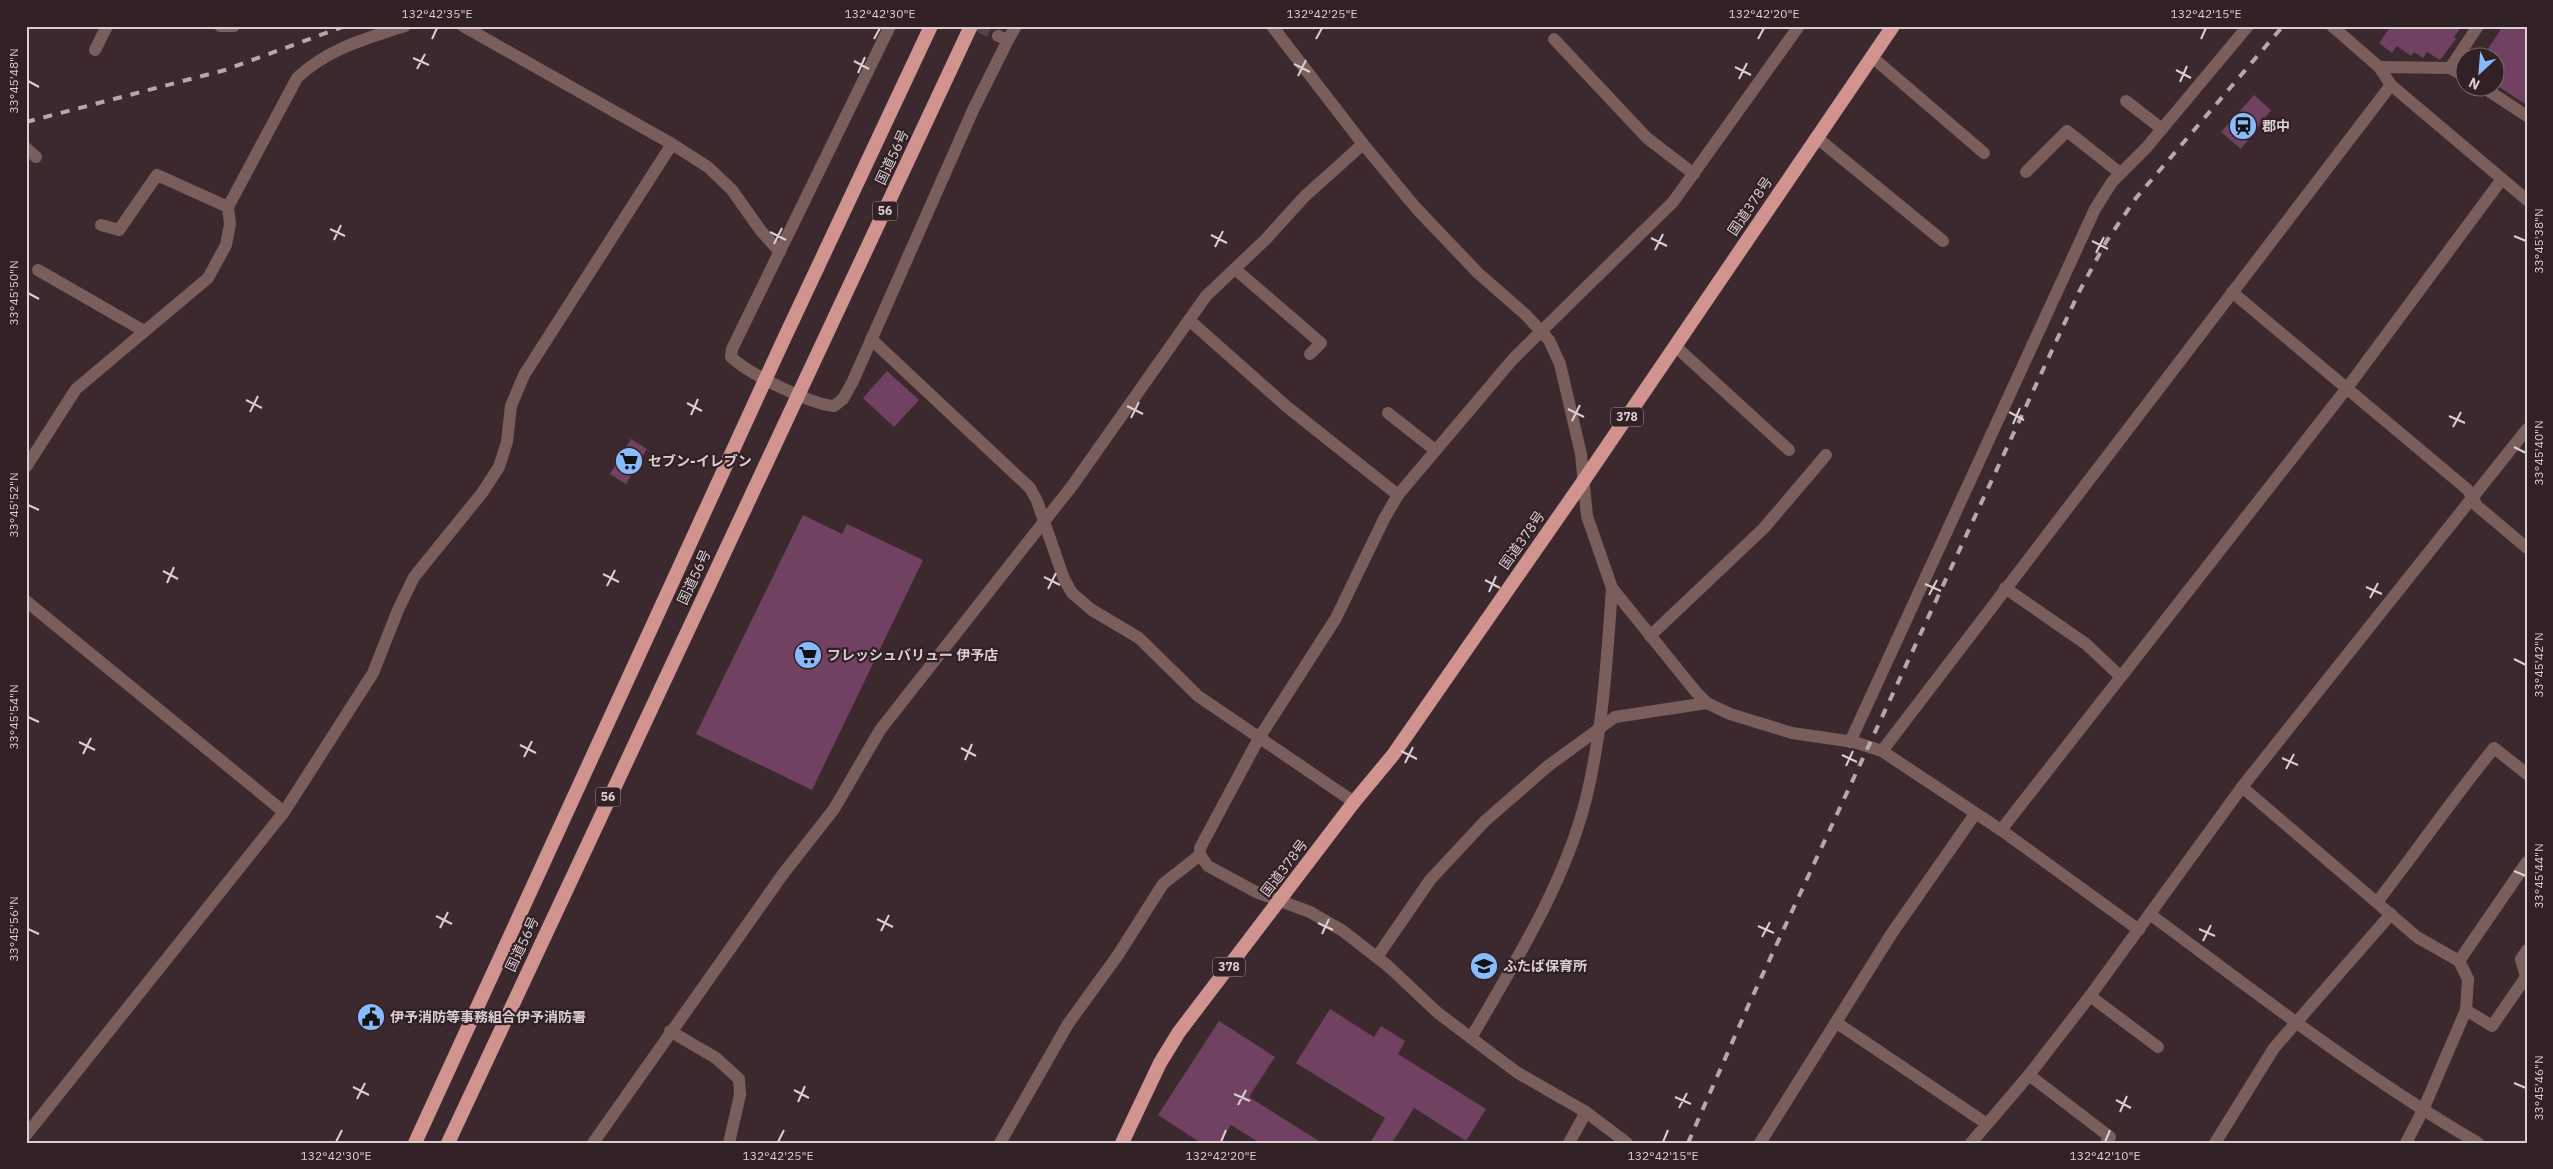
<svg xmlns="http://www.w3.org/2000/svg" width="2553" height="1169" font-family="'IBM Plex Sans','Noto Sans JP',sans-serif">
<rect width="100%" height="100%" fill="#3b292e"/>
<g fill="#714162">
<path d="M2391,26H2462L2454,37L2456,39L2440,60L2427,52L2423,58L2414,52L2411,56L2397,46L2392,53L2379,43Z"/>
<path d="M2503,26H2527V105L2496,85V58H2482Z"/>
<path d="M2254,95L2271,110L2241,149L2221,132Z"/>
<path d="M887,371L919,400L894,427L863,398Z"/>
<path d="M631,439L647,449L626,484L610,474Z"/>
<path d="M803,515L842,534L847,524L923,560L812,790L696,734Z"/>
<path d="M1330,1009L1374,1037L1381,1026L1405,1041L1398,1054L1486,1109L1466,1141L1414,1108L1392,1143H1370L1385,1118L1296,1063Z"/>
<path d="M1219,1021L1275,1057L1249,1097L1322,1143H1260L1231,1125L1219,1143H1201L1158,1115Z"/>
</g>
<g fill="none" stroke-linecap="round" stroke-linejoin="round">
<path stroke="#534247" stroke-width="12" stroke-dasharray="12 6" stroke-linecap="butt" d="M979,26L998,36"/>
<g stroke="#795e5c" stroke-width="12">
<path d="M220,26H234"/>
<path d="M463,26L672,144L708,167L732,190L761,231L780,252"/>
<path d="M890,26L732,349L731,357C749,374 810,404 834,406L843,399L853,381L973,110L1008,40L998,36"/>
<path d="M1272,26L1363,144L1416,208L1478,273L1526,315L1549,340L1560,364L1581,454L1587,516L1612,588L1696,692L1707,703L1730,714L1792,733L1854,742L1882,751L2001,830L2139,930"/>
<path d="M2332,26L2379,67L2391,85L2527,200"/>
<path d="M1554,39L1647,138L1694,174"/>
<path d="M1008,40L1016,26"/>
<path d="M95,50L107,26"/>
<path d="M1872,57L1984,153"/>
<path d="M2379,67L2450,68L2466,77"/>
<path d="M2450,68L2478,26"/>
<path d="M2484,88L2527,116"/>
<path d="M2126,101L2162,129"/>
<path d="M1816,137L1943,241"/>
<path d="M26,148L36,157"/>
<path d="M2026,172L2067,131L2120,173"/>
<path d="M101,225L119,230L157,175L228,207"/>
<path d="M1235,269L1321,343L1310,354"/>
<path d="M38,270L144,331"/>
<path d="M2232,292L2468,490L2477,506L2527,548"/>
<path d="M1189,320L1286,406L1398,495"/>
<path d="M871,339L1030,488L1037,501L1064,579L1072,593L1092,610L1139,638L1198,696L1354,802"/>
<path d="M1675,346L1789,450"/>
<path d="M1388,413L1435,450"/>
<path d="M26,467L76,389L208,278L226,245L230,224L228,207L297,78C327,49 365,39 405,26"/>
<path d="M2005,588L2086,644L2120,676"/>
<path d="M26,601L284,812"/>
<path d="M1650,636L1764,528L1826,455"/>
<path d="M1850,742L2095,209L2112,182L2146,148L2248,26"/>
<path d="M1882,751L2391,85"/>
<path d="M2242,787L2417,937L2459,961L2468,979L2466,1010L2423,1110L2406,1143"/>
<path d="M2001,830L2347,388L2502,179"/>
<path d="M2377,902C2417,851 2453,798 2494,748L2527,774"/>
<path d="M2151,915C2258,994 2363,1076 2478,1143"/>
<path d="M1377,957L1430,880L1485,821L1548,766L1615,717L1707,703"/>
<path d="M2459,961L2527,862"/>
<path d="M2090,996L2158,1047"/>
<path d="M2466,1010L2492,1026L2526,977L2521,959L2527,950"/>
<path d="M1837,1023L1987,1124"/>
<path d="M670,1031L716,1058L739,1079L740,1095L729,1143"/>
<path d="M1471,1038C1515,962 1564,885 1586,799C1603,729 1607,659 1612,588"/>
<path d="M2029,1075L2110,1137L2106,1143"/>
<path d="M26,1135L284,812L373,673L398,610L414,577L482,493L499,467L507,442L511,406L524,375L672,144"/>
<path d="M593,1143L783,874L834,809L880,730L1072,486L1206,296L1265,240L1305,196L1363,144"/>
<path d="M1000,1143L1068,1024L1118,955L1163,884L1200,855"/>
<path d="M1569,1143L1586,1112"/>
<path d="M1627,1143L1586,1112L1518,1073L1491,1053L1438,1013L1388,966L1343,931L1310,912L1256,892L1208,866L1200,855V848L1259,738L1336,618L1384,519L1398,495L1513,359L1673,202L1799,26"/>
<path d="M1760,1143L1892,933L1975,814"/>
<path d="M1971,1143L2029,1075L2090,996L2242,787L2527,429"/>
<path d="M2215,1143L2274,1048L2391,914"/>
</g>
<g stroke="#d19390" stroke-width="14">
<path d="M415,1143L783,341L931,26"/>
<path d="M448,1143L971,26"/>
<path d="M1122,1143L1160,1063L1179,1032L1354,802L1393,755L1582,483L1893,26"/>
</g>
<g stroke="#b5a8ab" stroke-width="4" stroke-dasharray="9 9" stroke-linecap="butt">
<path d="M26,122L225,70L345,26"/>
<path d="M1688,1143L1749,1004L2079,292L2106,242L2136,198L2283,26"/>
</g>
</g>
<path fill="none" stroke="#dacfd2" stroke-width="2" d="M432,39L437,28M874,39L880,28M1316,39L1322,28M1758,39L1764,28M2201,39L2206,28M413,58L429,65M854,61L869,69M1294,64L1310,72M1735,67L1751,75M417,69L425,54M2176,70L2191,78M858,73L865,57M1298,76L1306,60M1739,79L1747,63M28,81L39,87M2180,82L2187,66M330,229L345,236M770,232L786,240M1211,235L1227,243M2514,236L2526,241M1651,238L1667,246M334,240L341,225M2092,241L2108,249M774,244L782,228M1215,247L1223,231M1655,250L1663,234M2096,253L2104,237M28,293L39,299M246,400L262,408M687,403L702,411M1127,406L1143,414M1568,409L1584,417M250,412L258,396M2009,412L2024,420M691,415L698,399M2449,416L2465,423M1131,418L1139,402M1572,421L1580,405M2013,424L2020,408M2453,427L2461,412M2514,447L2526,453M28,505L39,510M163,571L178,579M603,574L619,582M1044,577L1060,585M1485,580L1500,588M167,583L174,567M1925,584L1941,591M607,586L615,570M2366,587L2382,594M1048,589L1056,573M1489,592L1496,576M1929,595L1937,580M2370,598L2378,583M2514,659L2526,665M28,717L39,722M79,742L95,750M520,745L536,753M961,748L976,756M1401,751L1417,759M83,754L91,738M1842,755L1857,762M524,757L532,741M2282,758L2298,765M965,760L972,744M1405,763L1413,747M1846,766L1853,751M2286,769L2294,754M2514,871L2526,876M436,916L452,924M877,919L893,927M1318,923L1333,930M1758,926L1774,933M440,928L448,912M28,929L39,934M2199,929L2215,936M881,931L889,915M1322,934L1329,919M1762,937L1770,922M2203,941L2211,925M2514,1083L2526,1088M353,1087L369,1095M794,1090L809,1098M1234,1094L1250,1101M1675,1097L1691,1104M357,1099L365,1083M2116,1100L2131,1108M798,1102L805,1086M1238,1105L1246,1090M1679,1108L1687,1093M2120,1112L2127,1096M336,1142L342,1130M778,1142L784,1130M1221,1142L1226,1130M1663,1142L1668,1130M2105,1142L2110,1130"/>
<defs>
<symbol id="station-disc" viewBox="-11 -11 22 22"><circle r="9.5" fill="#89bafc" stroke="#312024"/><path d="M-3-6H3Q5-6 5-4V2Q5 4 3 4L4.5 6H3L1.5 4h-3L-3 6H-4.5L-3 4Q-5 4-5 2V-4Q-5-6-3-6ZM-3.5-4v3h7v-3ZM-3.5 1v1.5H-2V1ZM2 1v1.5H3.5V1Z" fill="#111"/></symbol>
<symbol id="supermarket-disc" viewBox="-11 -11 22 22"><circle r="9.5" fill="#89bafc" stroke="#312024"/><path d="M-6-5.5h2.5l.6 2H6L4.5 2H-2.5L-4.4-4H-6ZM-1.5 3.2a1.3 1.3 0 1 0 .1 0ZM3 3.2a1.3 1.3 0 1 0 .1 0Z" fill="#111"/></symbol>
<symbol id="school-disc" viewBox="-11 -11 22 22"><circle r="9.5" fill="#89bafc" stroke="#312024"/><path d="M0-5L7-2L0 1L-7-2ZM-4 1L0 2.5L4 1V4Q0 6-4 4Z" fill="#111"/></symbol>
<symbol id="civic-disc" viewBox="-11 -11 22 22"><circle r="9.5" fill="#89bafc" stroke="#312024"/><path d="M-.6-6.5H3V-4.5H.6V-3L4-1V1h2V6H-6V1h2V-1L-.6-3ZM-1.2 2.5V6h2.4V2.5Z" fill="#111"/></symbol>
</defs>
<g fill-rule="evenodd">
<use href="#station-disc" x="2227" y="110" width="32" height="32"/>
<use href="#supermarket-disc" x="613" y="445" width="32" height="32"/>
<use href="#supermarket-disc" x="792" y="639" width="32" height="32"/>
<use href="#school-disc" x="1468" y="950" width="32" height="32"/>
<use href="#civic-disc" x="355" y="1001" width="32" height="32"/>
</g>
<g text-anchor="middle" stroke-width="4.5" stroke-linejoin="round" paint-order="stroke">
<g fill="#312024" stroke="#a79a9e" stroke-width="1">
<rect x="872.5" y="201.5" width="25" height="19" rx="4"/>
<rect x="1611" y="407.5" width="32" height="19" rx="4"/>
<rect x="595.5" y="787.5" width="25" height="19" rx="4"/>
<rect x="1213" y="957.5" width="32" height="19" rx="4"/>
</g>
<g font-size="12" font-weight="bold" fill="#dacfd2">
<text x="885" y="215">56</text>
<text x="1627" y="421">378</text>
<text x="608" y="801">56</text>
<text x="1229" y="971">378</text>
</g>
<g font-size="14" font-weight="bold" fill="#dacfd2" stroke="#312024" text-anchor="start">
<text x="2262" y="131">郡中</text>
<text x="648" y="466">セブン-イレブン</text>
<text x="827" y="660">フレッシュバリュー 伊予店</text>
<text x="1503" y="971">ふたば保育所</text>
<text x="390" y="1022">伊予消防等事務組合伊予消防署</text>
</g>
<g font-size="14" fill="#dacfd2" stroke="#312024">
<text transform="translate(892 157) rotate(-65)" y="5">国道56号</text>
<text transform="translate(1750 206) rotate(-56)" y="5">国道378号</text>
<text transform="translate(1522 540) rotate(-55)" y="5">国道378号</text>
<text transform="translate(694 577) rotate(-65)" y="5">国道56号</text>
<text transform="translate(1284 868) rotate(-53)" y="5">国道378号</text>
<text transform="translate(522 944) rotate(-65)" y="5">国道56号</text>
</g>
</g>
<rect width="2553" height="1169" fill="none" stroke="#312024" stroke-width="55"/>
<g transform="translate(2480 72) rotate(206)"><circle r="24" fill="#312024" stroke="#75666a"/>
<path d="M0-4L9 19L0 12L-9 19Z" fill="#89bafc"/>
<text y="-8" font-size="14" font-weight="bold" text-anchor="middle" fill="#dacfd2">N</text>
</g>
<rect x="28" y="28" width="2498" height="1114" fill="none" stroke="#dacfd2" stroke-width="2"/>
<g font-size="12" text-anchor="middle" fill="#dacfd2">
<text x="437" y="18">132°42'35"E</text>
<text x="880" y="18">132°42'30"E</text>
<text x="1322" y="18">132°42'25"E</text>
<text x="1764" y="18">132°42'20"E</text>
<text x="2206" y="18">132°42'15"E</text>
<text transform="translate(14 81) rotate(-90)" y="4">33°45'48"N</text>
<text transform="translate(2539 241) rotate(-90)" y="4">33°45'38"N</text>
<text transform="translate(14 293) rotate(-90)" y="4">33°45'50"N</text>
<text transform="translate(2539 453) rotate(-90)" y="4">33°45'40"N</text>
<text transform="translate(14 505) rotate(-90)" y="4">33°45'52"N</text>
<text transform="translate(2539 665) rotate(-90)" y="4">33°45'42"N</text>
<text transform="translate(14 717) rotate(-90)" y="4">33°45'54"N</text>
<text transform="translate(2539 876) rotate(-90)" y="4">33°45'44"N</text>
<text transform="translate(14 929) rotate(-90)" y="4">33°45'56"N</text>
<text transform="translate(2539 1088) rotate(-90)" y="4">33°45'46"N</text>
<text x="336" y="1160">132°42'30"E</text>
<text x="778" y="1160">132°42'25"E</text>
<text x="1221" y="1160">132°42'20"E</text>
<text x="1663" y="1160">132°42'15"E</text>
<text x="2105" y="1160">132°42'10"E</text>
</g>
</svg>
